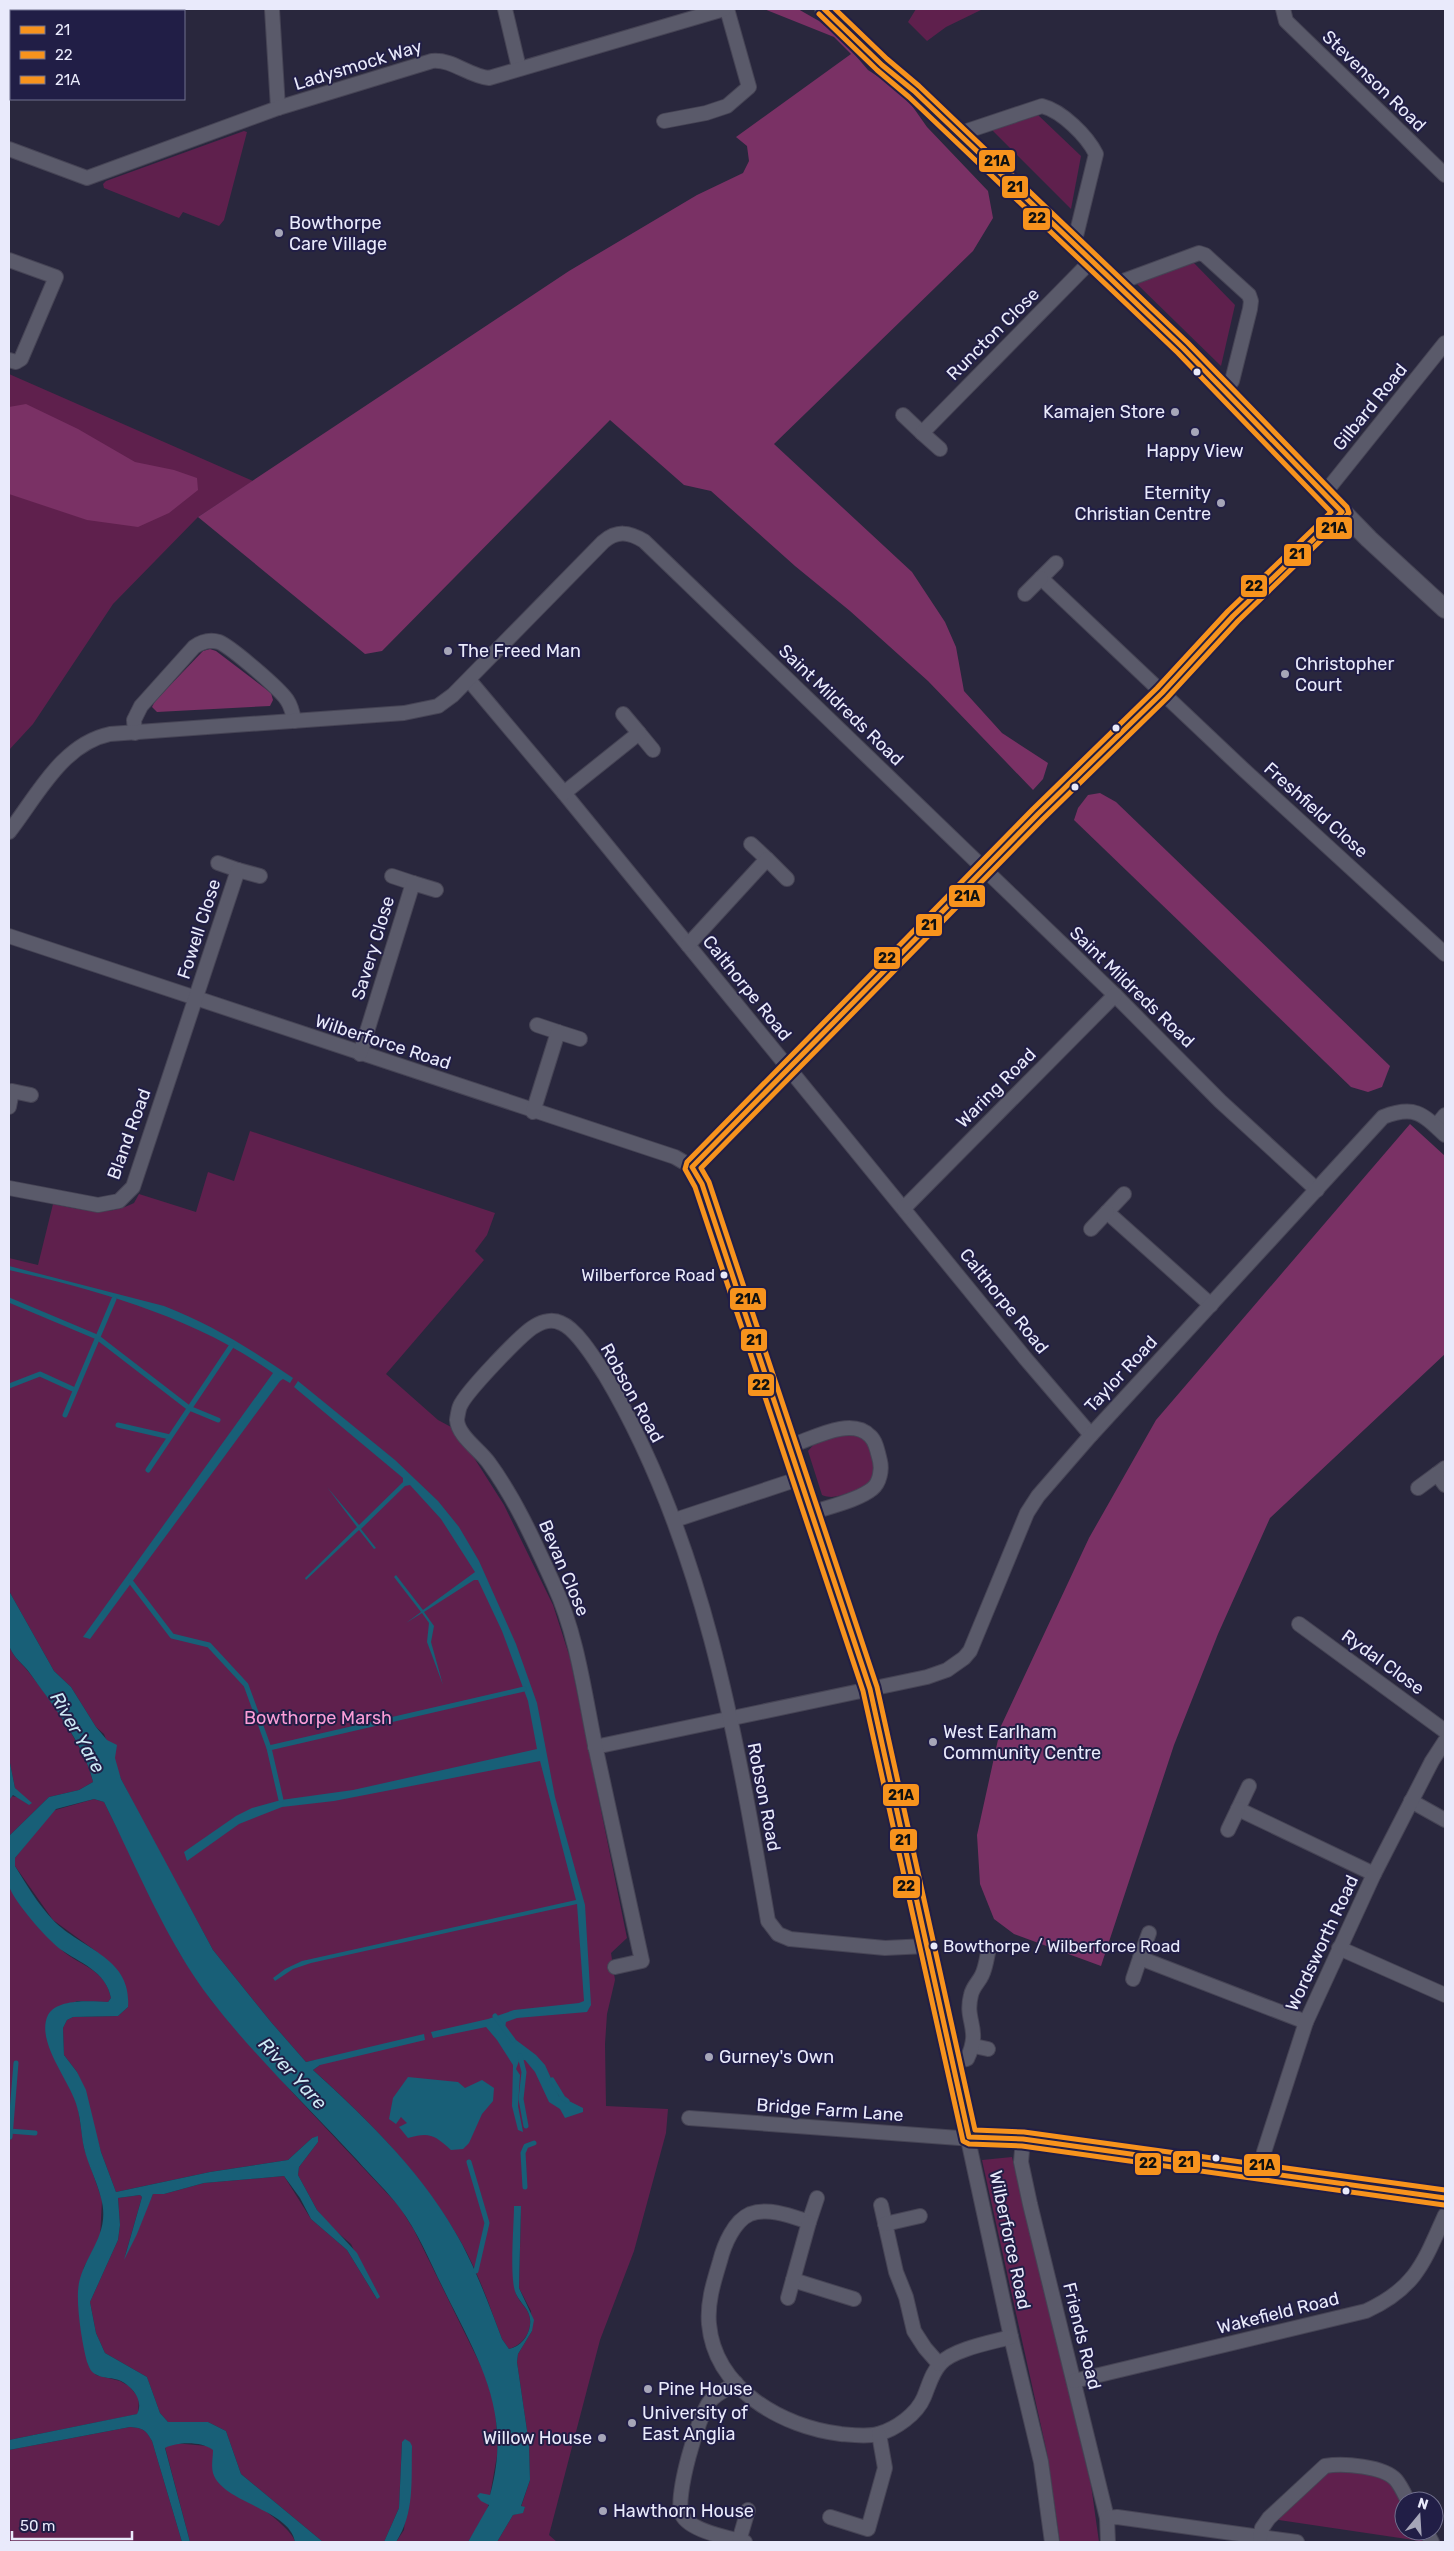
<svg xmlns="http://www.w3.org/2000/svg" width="1454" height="2551" font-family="Rubik,sans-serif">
<rect width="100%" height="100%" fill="#29273d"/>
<g fill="#5f204d">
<path d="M916,9H983L946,27L927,41L908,22Z"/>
<path d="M1038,115L1081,156L1071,209L990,128Z"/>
<path d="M244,131L247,132L224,220L219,226L183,212L179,218L104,188L103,184L106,181Z"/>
<path d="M1192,261L1235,305L1221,366L1137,284Z"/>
<path d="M9,374L253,481L198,517L113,604L33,724L9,750Z"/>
<path d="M250,1131L495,1213L487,1235L475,1251L484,1260L386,1374L438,1420L451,1427L464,1442L504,1505L553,1605L570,1658L627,1938L611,1953L615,1980L607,2014L605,2044L606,2106L668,2109L666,2133L634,2251L600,2340L549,2535L557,2542H497L513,2515L523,2512L525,2507H521L530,2480L529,2444L517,2362L518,2354L532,2331L531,2311L519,2288L521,2206C520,2219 513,2287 516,2294C521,2306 532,2310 530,2325C529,2336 520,2346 509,2349L502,2339C490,2307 478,2272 461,2242C423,2175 370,2121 313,2070L320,2065L315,2060L306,2062L271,2022L213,1950L141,1818L121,1779L104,1734L96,1727L71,1687L54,1671L9,1591V1258L38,1265L53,1204C82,1210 107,1217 134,1203L139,1194L196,1212L208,1172L234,1181Z"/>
<path d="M846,1432C851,1433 857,1434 861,1437C874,1444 878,1472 869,1483C864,1489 855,1491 848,1493C838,1496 832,1499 822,1495L808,1451L816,1442Z"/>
<path d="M9,1646C13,1656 20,1662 27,1670C48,1696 86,1749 93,1782L79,1790L49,1797L9,1836L10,1796L18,1797L29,1805L15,1788L9,1758Z"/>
<path d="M94,1799L104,1802L179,1952L211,2000L292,2092L399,2206L414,2230L484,2372L495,2407L498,2450L487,2512L468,2542H396L404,2530L412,2446L402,2442L399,2508L384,2542H323L241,2474L226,2431L208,2422H168L160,2413L147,2377L105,2353L96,2333L90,2302L118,2240L120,2225L118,2198L140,2195L142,2197L125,2256L153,2194H164L204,2183L284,2176L311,2219L347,2250L377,2299L351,2244L331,2227L317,2210L298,2175L299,2167L318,2142V2137L312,2138L288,2160L210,2172L116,2192L101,2152L77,2072L64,2055L63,2028L67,2020L73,2017L118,2016L128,2007L97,1952L53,1920L15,1866V1858L52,1811Z"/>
<path d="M9,1886C25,1906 41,1927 58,1946C75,1966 105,1966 111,1998L108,2002L77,2001L48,2016L78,2108L84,2148L102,2200L100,2238L84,2267L78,2291L88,2364L96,2375L120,2381L129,2386L139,2398L138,2414L9,2440Z"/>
<path d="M1012,2157L1091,2485L1099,2542H1060L1047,2453L982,2160Z"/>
<path d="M130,2427C143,2428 146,2430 152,2441L182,2542H9V2450Z"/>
<path d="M174,2443L207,2446L213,2449V2472C229,2485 293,2526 295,2542H190L165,2447Z"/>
<path d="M1335,2469C1364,2473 1391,2471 1403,2504C1406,2511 1404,2523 1404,2531H1420L1427,2542L1272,2519L1324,2473Z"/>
</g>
<g fill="#7a3165">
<path d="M764,9H798L819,21L843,41L868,70L903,93L927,127L988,191L993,218L973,251L774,444L912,572L945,622L956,647L964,691L1002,733L1048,763L1043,779L1033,790L928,681L850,611L795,566L711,491L684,485L610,420L382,651L365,654L198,517L569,271L697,195L743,173L749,161L747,146L736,137L851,54L834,37Z"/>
<path d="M26,404L78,429L135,462L174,470L197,478L198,490L169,513L138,527L87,520L9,494V407Z"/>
<path d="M210,649L216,651L271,693L273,700L270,706L157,712L152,707L155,701L203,651Z"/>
<path d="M1100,793L1116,802L1390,1066L1382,1087L1368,1092L1351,1087L1074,820L1078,808L1088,795Z"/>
<path d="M1410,1124L1445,1156V1354L1270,1518L1218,1634L1174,1745L1101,1966L1014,1934L994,1919L980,1884L977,1835L1001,1726L1089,1538L1156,1420Z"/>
</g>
<g fill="#185f77">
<path d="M9,1266L164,1306C211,1324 252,1350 293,1378L290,1383L283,1379L280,1381L90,1639L83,1637L273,1373C196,1318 101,1291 9,1270Z"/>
<path d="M298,1381L395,1460L438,1501L459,1527L479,1561L516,1644L537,1703L555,1797L585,1905L591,2005L587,2012L517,2018L506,2022L505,2028L508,2034L536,2055L545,2065L559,2096L583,2108V2112L565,2118L560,2109L549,2102L535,2072L525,2060L519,2061L516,2069L520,2075L518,2106L523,2132L518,2130L512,2106L513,2065L497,2040L486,2027L433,2038L431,2032L488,2019L514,2010L579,2003L584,2001L577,1904L311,1963L293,1969L275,1981L273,1978L285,1969L302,1961L576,1900L540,1761L334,1801L282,1807L239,1824L187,1861L184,1852L236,1816L252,1808L281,1800L353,1790L537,1749L528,1701L502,1631L478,1580H474L424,1612L434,1626L431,1642L443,1685L427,1642L429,1623L422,1613L406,1623L421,1612L394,1577L396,1575L423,1610L475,1572L441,1519L410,1485L405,1486L361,1529L376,1548L374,1549L359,1530L306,1580L305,1578L357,1527L327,1487L359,1525L403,1482V1478L294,1387Z"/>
<path d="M9,1591L54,1671L71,1687L96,1727L107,1740L117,1745L115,1758L121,1779L213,1950L271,2022L306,2062L424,2034L425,2040L320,2065L313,2070C370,2122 426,2176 462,2244C478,2275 490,2307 502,2339L509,2349C520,2347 529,2336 530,2325C532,2310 521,2305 516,2294C509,2279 514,2225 514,2206H521L519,2288L534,2320L532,2331L518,2354L517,2362L529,2444L530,2480L521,2506L525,2507L523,2513L513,2515L497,2542H468L489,2505L481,2501L477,2496L480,2493L490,2495C513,2412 479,2361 444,2290C430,2262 418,2232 399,2207C387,2191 371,2176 358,2161C309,2108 256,2058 211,2000C167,1943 137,1868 104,1802L94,1799L56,1809L15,1858V1866C26,1884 38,1904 53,1920C82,1950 132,1957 128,2007L118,2016L73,2017L67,2020L63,2028L64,2055L77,2072L86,2090L101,2152L116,2192L210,2172L288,2160L312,2138L318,2136V2142L299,2167L298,2175L317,2210L357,2253L380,2297L377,2299L347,2250L311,2219L300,2198L284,2176L204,2183L164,2194H153L137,2234L124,2260L142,2197L140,2195L118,2198L120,2225L118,2240L90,2302L96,2333L105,2353L147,2377L160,2413L168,2422H208L226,2431L241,2474L323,2542H295C290,2509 222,2503 213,2473C211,2466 213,2457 213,2450C201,2441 177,2442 165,2448L190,2542H182L152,2441C146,2430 143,2428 130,2427L9,2450V2440L137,2414C144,2401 133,2387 121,2381C113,2377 103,2379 95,2374C91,2372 89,2367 87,2362C82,2343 77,2311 78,2291C80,2257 112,2237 101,2198C97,2181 88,2165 84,2148C81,2134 81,2120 77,2107C71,2082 35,2042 48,2015C57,1998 92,2001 108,2002L111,1998C106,1971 80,1963 60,1949C47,1939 14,1902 9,1886C5,1875 9,1849 9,1836L49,1797L79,1790L93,1782C85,1745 51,1703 29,1672C23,1664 14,1658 10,1648C5,1635 9,1605 9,1591Z"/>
<path d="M9,1758L15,1788L32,1803L29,1805L13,1795L9,1800Z"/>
<path d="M408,2077L458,2082L465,2088L482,2080L494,2088L493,2101L482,2114L469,2143L463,2149L451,2150C434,2135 430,2132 408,2138L399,2127L407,2123L401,2117L396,2124L389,2119L393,2098Z"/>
<path d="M405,2439L410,2442L412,2446C411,2480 415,2513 396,2542H384L399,2508L402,2442Z"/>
</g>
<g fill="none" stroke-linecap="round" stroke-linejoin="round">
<g stroke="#185f77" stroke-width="5">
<path d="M9,1300L97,1337L189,1408L218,1420"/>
<path d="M9,1386L40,1374L75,1390"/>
<path d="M65,1415L114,1299"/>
<path d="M118,1425L170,1437"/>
<path d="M148,1470L232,1345"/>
<path d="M131,1582L172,1636L209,1645L246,1685L269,1748L281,1800"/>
<path d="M269,1748L524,1689"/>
<path d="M495,2016L513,2040"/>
<path d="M520,2056L524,2072L521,2099L526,2126"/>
<path d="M552,2080L563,2098L567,2101"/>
<path d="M9,2131L35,2133"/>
<path d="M10,2137L16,2063"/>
<path d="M469,2162L487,2223L476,2271"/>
<path d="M525,2187L523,2153L526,2146L534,2143"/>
</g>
<defs>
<g id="minor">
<path d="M272,9L278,108"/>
<path d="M505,9L519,68"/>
<path d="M1283,9L1286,21L1445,175"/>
<path d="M95,11L114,9"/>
<path d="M9,27H11"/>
<path d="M664,121L706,113L727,106L749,87L727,9"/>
<path d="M958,134L1042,106C1062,111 1087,136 1096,154L1074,244"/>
<path d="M9,149L87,178L278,108L432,61C453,59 468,76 489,78L724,9"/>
<path d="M9,260L56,277L21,359L16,362L9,360"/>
<path d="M1115,284L1199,253L1205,255L1249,295L1251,301L1250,309L1232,381L1225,390"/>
<path d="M903,415L922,433"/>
<path d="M940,449L922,433L1091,261"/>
<path d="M1324,494L1445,343"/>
<path d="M1056,563L1041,578L1243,769L1445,954"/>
<path d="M1025,594L1041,578"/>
<path d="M469,680L564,793L1025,1358L1091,1435"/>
<path d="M135,733L134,720L141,706L194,647C201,642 209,639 219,642C231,647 279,688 287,700C291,706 293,714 294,721"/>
<path d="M639,733L653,750"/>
<path d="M564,793L639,733L623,714"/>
<path d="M9,832C37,796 62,744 110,734L404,713L438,706L453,695L603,542C617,530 629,532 644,541L1115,995L1220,1101L1317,1190"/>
<path d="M751,844L767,859"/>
<path d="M218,863L238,870"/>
<path d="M392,876L413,883"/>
<path d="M9,936L675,1157L692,1167L702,1184L870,1689L1011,2337L1041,2462L1052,2542"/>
<path d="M688,945L767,859L787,879"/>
<path d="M537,1025L558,1032"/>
<path d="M360,1054L413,883L436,890"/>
<path d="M9,1107L12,1091L31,1095"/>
<path d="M533,1112L558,1032L580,1039"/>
<path d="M1436,1126L1445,1115"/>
<path d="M692,1167L1038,814L1162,693L1233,616L1342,512"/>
<path d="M9,1188L98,1205L119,1201L133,1187L238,870L260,876"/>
<path d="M1124,1194L1107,1212L1211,1305"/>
<path d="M904,1208L1115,995"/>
<path d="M1091,1229L1107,1212"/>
<path d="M790,1446C812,1439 851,1416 870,1436C876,1441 878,1453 880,1461C882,1469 880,1483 872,1489C859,1500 828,1507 811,1513"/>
<path d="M1445,1468L1437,1474L1445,1485"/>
<path d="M1418,1488L1437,1474"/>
<path d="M675,1520L801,1478"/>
<path d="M1299,1624L1445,1731"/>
<path d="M595,1747L927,1677L947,1670L964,1658L970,1651L1027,1513L1038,1496L1091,1435L1383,1117C1414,1105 1422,1113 1445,1135"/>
<path d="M1249,1786L1238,1809L1374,1874"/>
<path d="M1411,1801L1445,1820"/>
<path d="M1228,1830L1238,1809"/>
<path d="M1149,1933L1140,1958L1306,2022"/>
<path d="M1339,1948L1445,1995"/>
<path d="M615,1967L642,1961C626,1889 610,1817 595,1745C584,1691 577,1635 554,1585C535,1543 516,1500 489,1463C480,1450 458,1436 457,1420C457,1419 459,1407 460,1406C466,1392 522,1333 535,1326C543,1321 553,1319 561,1323C577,1329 596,1361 605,1375C703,1540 736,1734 768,1921L778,1934L790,1939L885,1948L927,1946"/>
<path d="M1133,1979L1140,1958"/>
<path d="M974,2046L988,2049"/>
<path d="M953,2062L967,2059C982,2028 964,2022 971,1995C973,1986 979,1982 982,1975C986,1967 987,1956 989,1948"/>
<path d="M689,2118L959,2138L990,2137L1023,2139L1445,2198"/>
<path d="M1023,2139L1021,2162L1030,2204L1107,2518L1108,2542"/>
<path d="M1261,2171L1264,2152L1306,2022L1374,1874L1432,1761L1445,1741"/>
<path d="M817,2198L809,2222C791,2216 769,2207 750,2214C734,2221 724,2245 720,2261C714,2281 707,2302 709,2324C715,2389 782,2427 841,2434C852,2435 867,2437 878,2434C896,2429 917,2414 924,2397C929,2385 932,2372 941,2363C954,2349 993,2342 1011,2337"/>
<path d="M881,2205L896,2272L906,2297L914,2331L925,2348L939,2364"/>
<path d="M885,2224L920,2216"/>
<path d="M793,2280L854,2299"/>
<path d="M788,2298L809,2222"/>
<path d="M1074,2381L1366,2311C1416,2288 1424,2262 1445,2215"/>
<path d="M736,2383C728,2388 716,2394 710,2401C698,2416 674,2498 682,2515C690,2531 729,2538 745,2542"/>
<path d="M830,2517L868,2529L885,2468L879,2434"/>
<path d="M1107,2518L1117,2517L1297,2542"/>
<path d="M1426,2531L1432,2542"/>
<path d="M1260,2537L1262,2528L1269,2518L1325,2466C1343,2463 1384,2466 1396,2480C1401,2486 1405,2495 1408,2501"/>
<path d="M739,2541L748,2510"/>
</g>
<path id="tertiary" d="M824,9L882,65L914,91L1183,348L1369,539L1445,609"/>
</defs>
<use href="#minor" stroke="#464455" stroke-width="16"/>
<use href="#tertiary" stroke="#464455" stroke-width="20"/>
<use href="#minor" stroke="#5a5a6a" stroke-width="14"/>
<use href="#tertiary" stroke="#5a5a6a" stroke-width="18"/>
<defs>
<path id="bus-1" d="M824,9L882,65L914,91L1183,348L1342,512L1233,616L1162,693L1038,814L692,1167L702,1184L870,1689L969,2137L1023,2139L1445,2198"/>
<path id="bus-2" d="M819,14L877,70L909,97L1178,353L1331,512L1228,611L1157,688L1033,809L687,1162L685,1169L695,1187L863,1691L963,2141L969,2144L1022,2146L1444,2205"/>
<path id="bus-3" d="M835,9L887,59L919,86L1188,343L1347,507L1349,513L1238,621L1167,698L1043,819L701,1168L709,1182L877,1687L975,2130L1024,2132L1445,2190"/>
</defs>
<use href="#bus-1" stroke="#211e46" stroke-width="9"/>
<use href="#bus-2" stroke="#211e46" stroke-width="9"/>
<use href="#bus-3" stroke="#211e46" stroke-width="9"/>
<use href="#bus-1" stroke="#f7931d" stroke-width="5"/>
<use href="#bus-2" stroke="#f7931d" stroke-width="5"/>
<use href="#bus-3" stroke="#f7931d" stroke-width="5"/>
</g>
<g fill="#a6a6b8" stroke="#211e46" stroke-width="2">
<circle cx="279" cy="233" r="5"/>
<circle cx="1175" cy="412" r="5"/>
<circle cx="1195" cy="432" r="5"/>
<circle cx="1221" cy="503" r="5"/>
<circle cx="448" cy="651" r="5"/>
<circle cx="1285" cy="674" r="5"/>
<circle cx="933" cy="1742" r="5"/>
<circle cx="709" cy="2057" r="5"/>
<circle cx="648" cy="2389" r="5"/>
<circle cx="632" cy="2423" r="5"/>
<circle cx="602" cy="2438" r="5"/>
<circle cx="603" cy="2511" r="5"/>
</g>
<g fill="#e9eafb" stroke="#211e46" stroke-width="2">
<circle cx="1197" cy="372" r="4.5"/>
<circle cx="1116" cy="728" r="4.5"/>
<circle cx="1075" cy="787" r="4.5"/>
<circle cx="724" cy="1275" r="4.5"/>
<circle cx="934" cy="1946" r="4.5"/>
<circle cx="1216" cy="2158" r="4.5"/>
<circle cx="1346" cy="2191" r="4.5"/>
</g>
<g text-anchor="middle" stroke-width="4" stroke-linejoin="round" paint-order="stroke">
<g font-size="17" fill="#e9eafb" stroke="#211e46" text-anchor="end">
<text x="715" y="1281">Wilberforce Road</text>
<text x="943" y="1952" text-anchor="start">Bowthorpe / Wilberforce Road</text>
</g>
<g font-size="18" fill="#e9eafb" stroke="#211e46">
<text transform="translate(358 65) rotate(-17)" y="6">Ladysmock Way</text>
<text transform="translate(1374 81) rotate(44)" y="6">Stevenson Road</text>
<text transform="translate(993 334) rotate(-45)" y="6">Runcton Close</text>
<text transform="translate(1370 407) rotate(-51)" y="6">Gilbard Road</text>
<text transform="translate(841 705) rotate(44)" y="6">Saint Mildreds Road</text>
<text transform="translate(1316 810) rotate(42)" y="6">Freshfield Close</text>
<text transform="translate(199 929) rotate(-72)" y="6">Fowell Close</text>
<text transform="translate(373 948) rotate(-73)" y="6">Savery Close</text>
<text transform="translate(1132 987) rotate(44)" y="6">Saint Mildreds Road</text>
<text transform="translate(747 988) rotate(51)" y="6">Calthorpe Road</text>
<text transform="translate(383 1042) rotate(18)" y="6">Wilberforce Road</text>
<text transform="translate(996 1088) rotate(-45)" y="6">Waring Road</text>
<text transform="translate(129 1134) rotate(-70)" y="6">Bland Road</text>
<text transform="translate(1004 1301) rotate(51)" y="6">Calthorpe Road</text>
<text transform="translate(1121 1374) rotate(-47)" y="6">Taylor Road</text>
<text transform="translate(632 1393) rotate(61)" y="6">Robson Road</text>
<text transform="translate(564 1568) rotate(67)" y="6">Bevan Close</text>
<text transform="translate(1383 1662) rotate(36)" y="6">Rydal Close</text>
<text transform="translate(764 1797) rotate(79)" y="6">Robson Road</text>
<text transform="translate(1322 1943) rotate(-65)" y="6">Wordsworth Road</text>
<text transform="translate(830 2110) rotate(4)" y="6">Bridge Farm Lane</text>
<text transform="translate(1010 2240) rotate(78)" y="6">Wilberforce Road</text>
<text transform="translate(1278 2313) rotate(-14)" y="6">Wakefield Road</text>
<text transform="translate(1082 2336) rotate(76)" y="6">Friends Road</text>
</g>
<g font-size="18" fill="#e9eafb" stroke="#211e46" text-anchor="start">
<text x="289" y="229">Bowthorpe<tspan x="289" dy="21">Care Village</tspan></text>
<text x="1165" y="418" text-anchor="end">Kamajen Store</text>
<text x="1195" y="457" text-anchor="middle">Happy View</text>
<text x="1211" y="499" text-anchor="end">Eternity<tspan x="1211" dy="21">Christian Centre</tspan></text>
<text x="458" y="657">The Freed Man</text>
<text x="1295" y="670">Christopher<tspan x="1295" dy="21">Court</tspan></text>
<text x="943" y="1738">West Earlham<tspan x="943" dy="21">Community Centre</tspan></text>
<text x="719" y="2063">Gurney's Own</text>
<text x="658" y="2395">Pine House</text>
<text x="642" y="2419">University of<tspan x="642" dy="21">East Anglia</tspan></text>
<text x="592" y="2444" text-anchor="end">Willow House</text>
<text x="613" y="2517">Hawthorn House</text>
</g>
<g font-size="18" fill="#fb9dd7" stroke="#211e46">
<text x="318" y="1724">Bowthorpe Marsh</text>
</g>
<g font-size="19" font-style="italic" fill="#ceeaf5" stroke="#211e46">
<text transform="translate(78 1732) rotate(60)" y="7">River Yare</text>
<text transform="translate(293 2073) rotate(47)" y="7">River Yare</text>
</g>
</g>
<g stroke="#211e46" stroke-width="2">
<rect x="978" y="149" width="38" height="24" rx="5" fill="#f7931d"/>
<rect x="1001" y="175" width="28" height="24" rx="5" fill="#f7931d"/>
<rect x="1022" y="207" width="29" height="24" rx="5" fill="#f7931d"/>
<rect x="1315" y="516" width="38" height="24" rx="5" fill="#f7931d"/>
<rect x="1283" y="543" width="29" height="24" rx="5" fill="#f7931d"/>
<rect x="1240" y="574" width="28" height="24" rx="5" fill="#f7931d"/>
<rect x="948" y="884" width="38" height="24" rx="5" fill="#f7931d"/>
<rect x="915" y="913" width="28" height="24" rx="5" fill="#f7931d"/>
<rect x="873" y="946" width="28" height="24" rx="5" fill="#f7931d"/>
<rect x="729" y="1287" width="38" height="24" rx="5" fill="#f7931d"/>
<rect x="740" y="1328" width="28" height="24" rx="5" fill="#f7931d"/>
<rect x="747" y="1373" width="28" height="24" rx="5" fill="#f7931d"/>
<rect x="882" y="1783" width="38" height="24" rx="5" fill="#f7931d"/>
<rect x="889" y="1828" width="29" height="24" rx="5" fill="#f7931d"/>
<rect x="892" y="1875" width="29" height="24" rx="5" fill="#f7931d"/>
<rect x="1172" y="2150" width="29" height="24" rx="5" fill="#f7931d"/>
<rect x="1134" y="2152" width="28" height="24" rx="5" fill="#f7931d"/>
<rect x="1243" y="2153" width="38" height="24" rx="5" fill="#f7931d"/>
</g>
<g font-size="14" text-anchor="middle" font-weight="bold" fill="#111">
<text x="997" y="166">21A</text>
<text x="1015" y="192">21</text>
<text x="1037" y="223">22</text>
<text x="1334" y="533">21A</text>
<text x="1297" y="559">21</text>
<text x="1254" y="591">22</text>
<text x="967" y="901">21A</text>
<text x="929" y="930">21</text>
<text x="887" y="963">22</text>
<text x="748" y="1304">21A</text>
<text x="754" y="1345">21</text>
<text x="761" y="1390">22</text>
<text x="901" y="1800">21A</text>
<text x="903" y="1845">21</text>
<text x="906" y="1891">22</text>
<text x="1186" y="2167">21</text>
<text x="1148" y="2168">22</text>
<text x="1262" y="2170">21A</text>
</g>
<rect width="1454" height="2551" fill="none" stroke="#e9eafb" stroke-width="20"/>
<rect x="10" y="10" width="175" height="90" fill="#211e46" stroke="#71708e"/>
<rect x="20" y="26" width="25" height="8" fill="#f7931d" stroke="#71708e"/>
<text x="55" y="35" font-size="15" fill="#e9eafb">21</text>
<rect x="20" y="51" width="25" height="8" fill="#f7931d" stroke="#71708e"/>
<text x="55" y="60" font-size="15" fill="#e9eafb">22</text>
<rect x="20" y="76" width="25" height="8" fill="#f7931d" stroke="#71708e"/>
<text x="55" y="85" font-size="15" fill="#e9eafb">21A</text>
<g transform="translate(1419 2516) rotate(18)"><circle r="24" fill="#211e46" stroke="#71708e"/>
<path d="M0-4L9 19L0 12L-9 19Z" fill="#a6a6b8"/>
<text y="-8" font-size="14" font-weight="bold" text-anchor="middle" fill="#e9eafb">N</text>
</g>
<path d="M12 2531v8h120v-8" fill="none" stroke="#e9eafb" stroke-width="2.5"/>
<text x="20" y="2531" font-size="15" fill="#e9eafb" stroke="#211e46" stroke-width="4" paint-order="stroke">50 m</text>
</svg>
